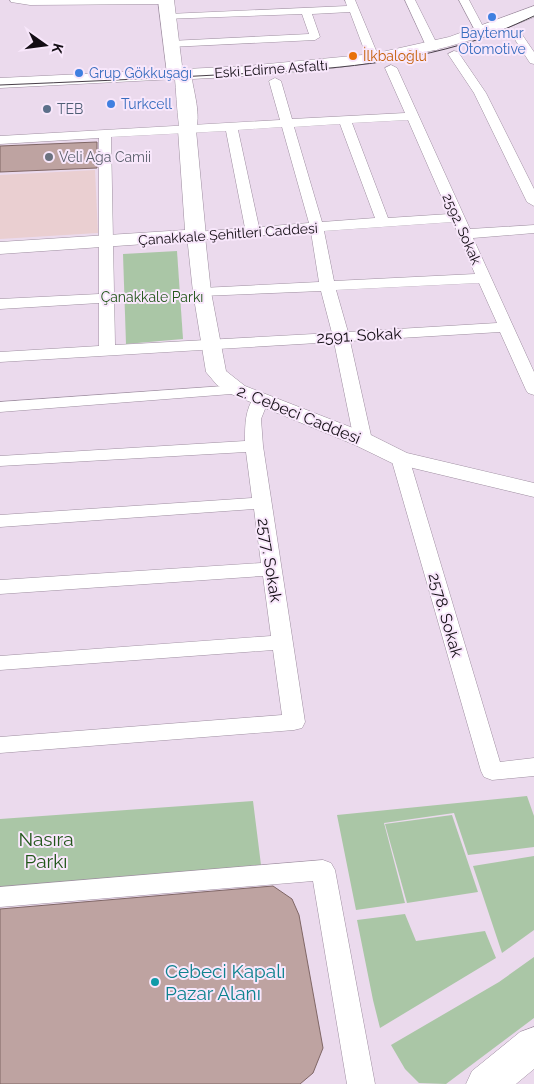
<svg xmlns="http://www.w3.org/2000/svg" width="534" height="1084" font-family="Raleway,sans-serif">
<rect width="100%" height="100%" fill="#ebdaed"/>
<path fill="#eacfd1" d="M95,170L98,233L0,239V175Z"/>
<g fill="#aac6a6">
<path d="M177,251L183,339L126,344L123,254Z"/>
<path d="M527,796L534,816V847L468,855L454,813L384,823L405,903L356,910L337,815Z"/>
<path d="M253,801L261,865L0,888V819Z"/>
<path d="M452,815L478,892L407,903L385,824Z"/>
<path d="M534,856V930L502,953L473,866Z"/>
<path d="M405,914L416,941L485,931L496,958L380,1028L373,1000L357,920Z"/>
<path d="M534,957V1018L446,1084L419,1083L405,1069L391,1045L499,982Z"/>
</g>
<g fill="#bea3a1" stroke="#7f6665">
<path d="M97,142V168L0,172V146Z"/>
<path d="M273,886L292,899L299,915L323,1048L313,1073L300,1084H0V909Z"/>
</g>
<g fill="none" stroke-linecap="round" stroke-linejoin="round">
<defs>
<g id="minor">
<path d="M10,0H170L171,1L166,4L30,5L11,2Z"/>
<path d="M345,0H355L380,60L378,62L374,63L368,60L350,12L312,14L320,37L315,40L170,47L164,44L170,41L309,34L302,14L164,19L163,17L168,14L347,6Z"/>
<path d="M405,0H415L439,48L437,50H429L427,48Z"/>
<path d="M459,0H469L487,34L486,36H478Z"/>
<path d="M517,32L521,33L534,52V64L530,63L512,35Z"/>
<path d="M454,51L458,52L486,93L534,189V206L527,202L474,93L448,54Z"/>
<path d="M391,65L397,68L470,229L534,225V233L473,238L534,372V395L528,393L526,390L500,332L350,341L372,440L369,444L363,445L357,444L354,440L334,342L0,362V352L99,346V303L0,309V299L99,294V138L0,144V136L280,120L269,81L275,78L281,81L292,119L405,113L385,68ZM408,120L449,214L388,218L352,123ZM340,124L375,218L322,222L294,127ZM282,127L309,223L259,227L238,130ZM226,131L245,228L196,232L189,236L196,240L311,232L319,282L202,288L197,289L195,292L197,295L202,296L321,291L332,333L115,345L111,137ZM453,222L475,274L334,281L324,231ZM479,283L497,323L348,332L336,290Z"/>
<path d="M238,385L244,387L246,390L244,393L0,412V402Z"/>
<path d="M261,394L267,395L269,399L261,419L263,446L305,722L302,728L294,730L0,753V737L282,715L273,650L0,670V656L271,636L263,576L0,594V580L261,563L254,509L0,527V515L252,498L246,452L0,466V456L245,441C245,424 245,410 255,395Z"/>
<path d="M400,453L406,454L409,458L500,762L534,758V776L492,780L484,777L481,771L391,458L394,454Z"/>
<path d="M323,860L331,863L335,870L375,1084H347L313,881L0,907V887Z"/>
</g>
<path id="tertiary" d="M196,231L202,232L205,236L211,292L226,371L245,386L371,435L407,453L534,483V497L392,463L355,445L231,394L217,385L206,372L193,292L187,236L190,232Z"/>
<g id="secondary">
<path d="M158,0H174L183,74L181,78H169L167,74Z"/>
<path d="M187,125L193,126L196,130L206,236L203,240L0,254V242L185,230L178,130L181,126Z"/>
</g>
<g id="primary">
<path d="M534,6V17C424,64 311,73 192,79C194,94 203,121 193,134L187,135L181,134C178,129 176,89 175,79L0,88V78L247,66L373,54L449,37Z"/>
<path d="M534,1027V1069L516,1084H466L472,1071L520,1032Z"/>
</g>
</defs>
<use href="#minor" stroke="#9e8ea0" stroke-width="1"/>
<use href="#tertiary" stroke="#9e8ea0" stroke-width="1"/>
<use href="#secondary" stroke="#9e8ea0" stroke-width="1"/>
<use href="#primary" stroke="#9e8ea0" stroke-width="1"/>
<use href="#minor" fill="#fff" fill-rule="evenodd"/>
<use href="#tertiary" fill="#fff" fill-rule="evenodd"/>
<use href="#secondary" fill="#fff" fill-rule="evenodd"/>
<use href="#primary" fill="#fff" fill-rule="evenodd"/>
<path stroke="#483f49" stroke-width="1" d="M0,85C72,82 144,79 216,75C298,71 381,68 460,45C486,38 510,27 534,16"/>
</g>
<g fill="#3f7fe0" stroke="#f8e7fb" stroke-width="2">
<circle cx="492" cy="17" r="5"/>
<circle cx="79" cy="73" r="5"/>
<circle cx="111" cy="104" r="5"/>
</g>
<circle fill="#e8710a" stroke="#f8e7fb" stroke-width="2" cx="353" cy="56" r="5"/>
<circle fill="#5c6f8a" stroke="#f8e7fb" stroke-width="2" cx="47" cy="109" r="5"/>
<circle fill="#6b7280" stroke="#f8e7fb" stroke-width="2" cx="49" cy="157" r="5"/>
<circle fill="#0f9aa8" stroke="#f8e7fb" stroke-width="2" cx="155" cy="982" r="5"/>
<g text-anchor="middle" stroke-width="4" stroke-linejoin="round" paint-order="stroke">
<g font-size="14" fill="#366cbe" stroke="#f8e7fb" text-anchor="start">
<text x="492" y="38" text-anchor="middle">Baytemur<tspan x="492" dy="16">Otomotive</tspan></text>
<text x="89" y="78">Grup Gökkuşağı</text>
<text x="121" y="109">Turkcell</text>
</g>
<g font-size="14" fill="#c56008" stroke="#f8e7fb" text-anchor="start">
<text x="363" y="61">İlkbaloğlu</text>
</g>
<g font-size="14" fill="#130d14" stroke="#f8e7fb">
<text transform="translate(271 69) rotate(-4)" y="5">Eski Edirne Asfaltı</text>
<text transform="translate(462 229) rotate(66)" y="5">2592. Sokak</text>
<text transform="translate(228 234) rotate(-4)" y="5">Çanakkale Şehitleri Caddesi</text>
</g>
<g font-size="14" fill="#4e5e75" stroke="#f8e7fb" text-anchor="start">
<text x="57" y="114">TEB</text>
</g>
<g font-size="14" fill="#5b616d" stroke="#f8e7fb" text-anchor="start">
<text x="59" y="162">Veli Ağa Camii</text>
</g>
<g font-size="14" fill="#215619" stroke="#f8e7fb">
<text x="152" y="302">Çanakkale Parkı</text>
</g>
<g font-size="16" fill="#130d14" stroke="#f8e7fb">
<text transform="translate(359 335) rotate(-3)" y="6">2591. Sokak</text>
<text transform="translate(299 414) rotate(22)" y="6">2. Cebeci Caddesi</text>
<text transform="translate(270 560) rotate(81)" y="6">2577. Sokak</text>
<text transform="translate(446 615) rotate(74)" y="6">2578. Sokak</text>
</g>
<g font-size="19" fill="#215619" stroke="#f8e7fb">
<text x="46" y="846">Nasıra<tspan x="46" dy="22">Parkı</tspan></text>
</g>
<g font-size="19" fill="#0d838f" stroke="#f8e7fb" text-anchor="start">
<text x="165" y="978">Cebeci Kapalı<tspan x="165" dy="22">Pazar Alanı</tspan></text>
</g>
</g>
<g transform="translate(45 45) rotate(104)" stroke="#f8e7fb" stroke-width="4" paint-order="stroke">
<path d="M0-4L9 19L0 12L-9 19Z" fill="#130d14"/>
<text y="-8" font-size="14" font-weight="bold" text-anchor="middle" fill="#130d14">K</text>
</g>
</svg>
